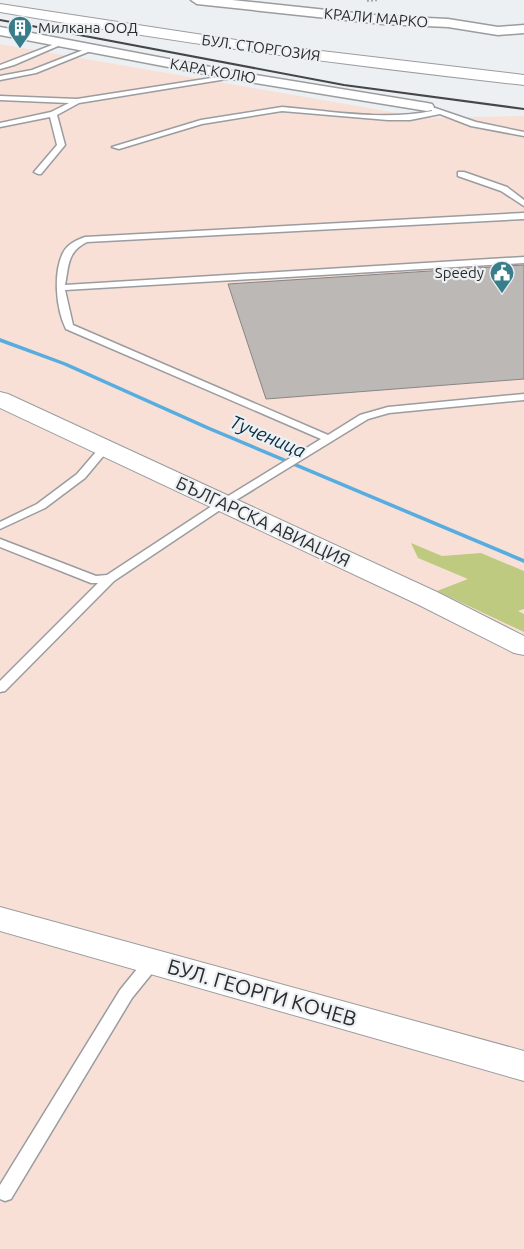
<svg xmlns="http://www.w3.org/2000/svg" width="524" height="1249" font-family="Ubuntu,sans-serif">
<rect width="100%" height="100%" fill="#edf0f3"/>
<path fill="#f8e0d6" d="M0,44L426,118L524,116V1249H0Z"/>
<path fill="#beca7f" d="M411,543L442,556L481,553L524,571V609L518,611L524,614V632L437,591L468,579L418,558Z"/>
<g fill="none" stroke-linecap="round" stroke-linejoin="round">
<path fill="#57ade0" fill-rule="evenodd" d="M0,338L67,363L210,427L524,559V563L206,429L63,365L0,342Z"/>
</g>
<path fill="#bcb8b6" stroke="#888583" d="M524,265V379L266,399L228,284Z"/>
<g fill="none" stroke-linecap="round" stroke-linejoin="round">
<defs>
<g id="service">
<path d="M60,42L65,43L14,65L0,69V65Z"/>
<path d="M91,47L94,49L93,50L36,73L0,80V76L32,70Z"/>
<path d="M237,74L239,75V77L79,103L57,115L65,145L41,174H38L34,172L57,145L50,117L0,127V123L51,112L69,103L0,100V96L77,99Z"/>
<path d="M282,107C331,111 383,121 432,111V108H435L476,122L524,132V136L471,126L440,114L410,120H388L282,111L202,124L119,149L112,147L201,120Z"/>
<path d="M458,172H464L507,187L524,200V206L501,191L458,176Z"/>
<path d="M524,213V219L87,242C67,252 69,265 65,285L524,257V263L65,290L73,325L328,435L360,415L388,407L524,394V400L389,413L368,419L220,510L114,581L5,691L0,692V681L98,583H91L0,547V539L96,576L107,575L212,506L321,439L66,329C56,309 53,273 63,253C67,244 77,240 85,237Z"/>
<path d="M105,445L110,448L85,478L45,508L0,529V522L37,504L77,474L101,446Z"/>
<path d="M152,956L158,958L160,962L158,966L132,998L11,1199L5,1201L0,1199V1185L120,990L146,958Z"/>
</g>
<g id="minor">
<path d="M191,0H232L383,16L448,19L498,27L524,25V33L498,35L448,27L383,24L197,4Z"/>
<path d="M0,27L237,72L427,103L432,104L434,107L432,110L427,111L237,80L0,35Z"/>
</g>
<path id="tertiary" d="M0,392L8,394L437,592L524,636V655L514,653L417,604L0,408Z"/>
<g id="secondary">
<path d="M0,4L262,44L524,75V85C348,66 174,42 0,12Z"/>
<path d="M0,907L524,1051V1081L0,931Z"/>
</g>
</defs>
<use href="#service" stroke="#9a9c9f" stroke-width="3"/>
<use href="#minor" stroke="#9a9c9f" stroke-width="3"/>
<use href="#tertiary" stroke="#9a9c9f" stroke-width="2"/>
<use href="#secondary" stroke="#9a9c9f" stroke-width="2"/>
<path stroke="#a6a8ab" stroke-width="2" stroke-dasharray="2 2" stroke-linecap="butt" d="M367,1L379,0"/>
<use href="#service" fill="#fff" fill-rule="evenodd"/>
<use href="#minor" fill="#fff" fill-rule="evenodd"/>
<use href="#tertiary" fill="#fff" fill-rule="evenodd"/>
<use href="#secondary" fill="#fff" fill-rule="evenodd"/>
<path stroke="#454647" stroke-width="2" d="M0,20L344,85L524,109"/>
</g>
<defs>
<symbol id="building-pin" viewBox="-11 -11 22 30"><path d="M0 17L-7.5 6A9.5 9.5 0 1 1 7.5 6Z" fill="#387e8a" stroke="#edf0f3"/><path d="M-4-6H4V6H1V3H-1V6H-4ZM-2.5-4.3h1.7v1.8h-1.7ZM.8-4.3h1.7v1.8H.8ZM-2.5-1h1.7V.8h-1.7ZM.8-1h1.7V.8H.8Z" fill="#fff"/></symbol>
<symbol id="civic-pin" viewBox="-11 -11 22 30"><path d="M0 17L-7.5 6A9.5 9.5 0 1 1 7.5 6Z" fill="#387e8a" stroke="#edf0f3"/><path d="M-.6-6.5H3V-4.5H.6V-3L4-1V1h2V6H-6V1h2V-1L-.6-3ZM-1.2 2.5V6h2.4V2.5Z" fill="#fff"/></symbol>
</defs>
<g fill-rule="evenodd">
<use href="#building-pin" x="6" y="14" width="28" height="38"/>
<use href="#civic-pin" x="488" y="259" width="28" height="38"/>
</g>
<g text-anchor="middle" stroke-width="4.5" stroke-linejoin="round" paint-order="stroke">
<g font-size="15" fill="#2a2b2c" stroke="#edf0f3">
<text transform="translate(376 18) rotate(5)" y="5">КРАЛИ МАРКО</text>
<text transform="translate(261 48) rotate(8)" y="5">БУЛ. СТОРГОЗИЯ</text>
<text transform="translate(213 71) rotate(10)" y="5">КАРА КОЛЮ</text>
</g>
<g font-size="15" fill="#2a2b2c" stroke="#edf0f3" text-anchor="start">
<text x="38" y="33">Милкана OOД</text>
<text x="484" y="278" text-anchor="end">Speedy</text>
</g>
<g font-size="18" fill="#2a2b2c" stroke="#edf0f3">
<text transform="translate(263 522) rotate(25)" y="6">БЪЛГАРСКА АВИАЦИЯ</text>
</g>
<g font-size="19" font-style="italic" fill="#072e43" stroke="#edf0f3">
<text transform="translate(268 436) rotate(23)" y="7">Тученица</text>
</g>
<g font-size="21" fill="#2a2b2c" stroke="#edf0f3">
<text transform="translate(262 993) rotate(16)" y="7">БУЛ. ГЕОРГИ КОЧЕВ</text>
</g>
</g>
</svg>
